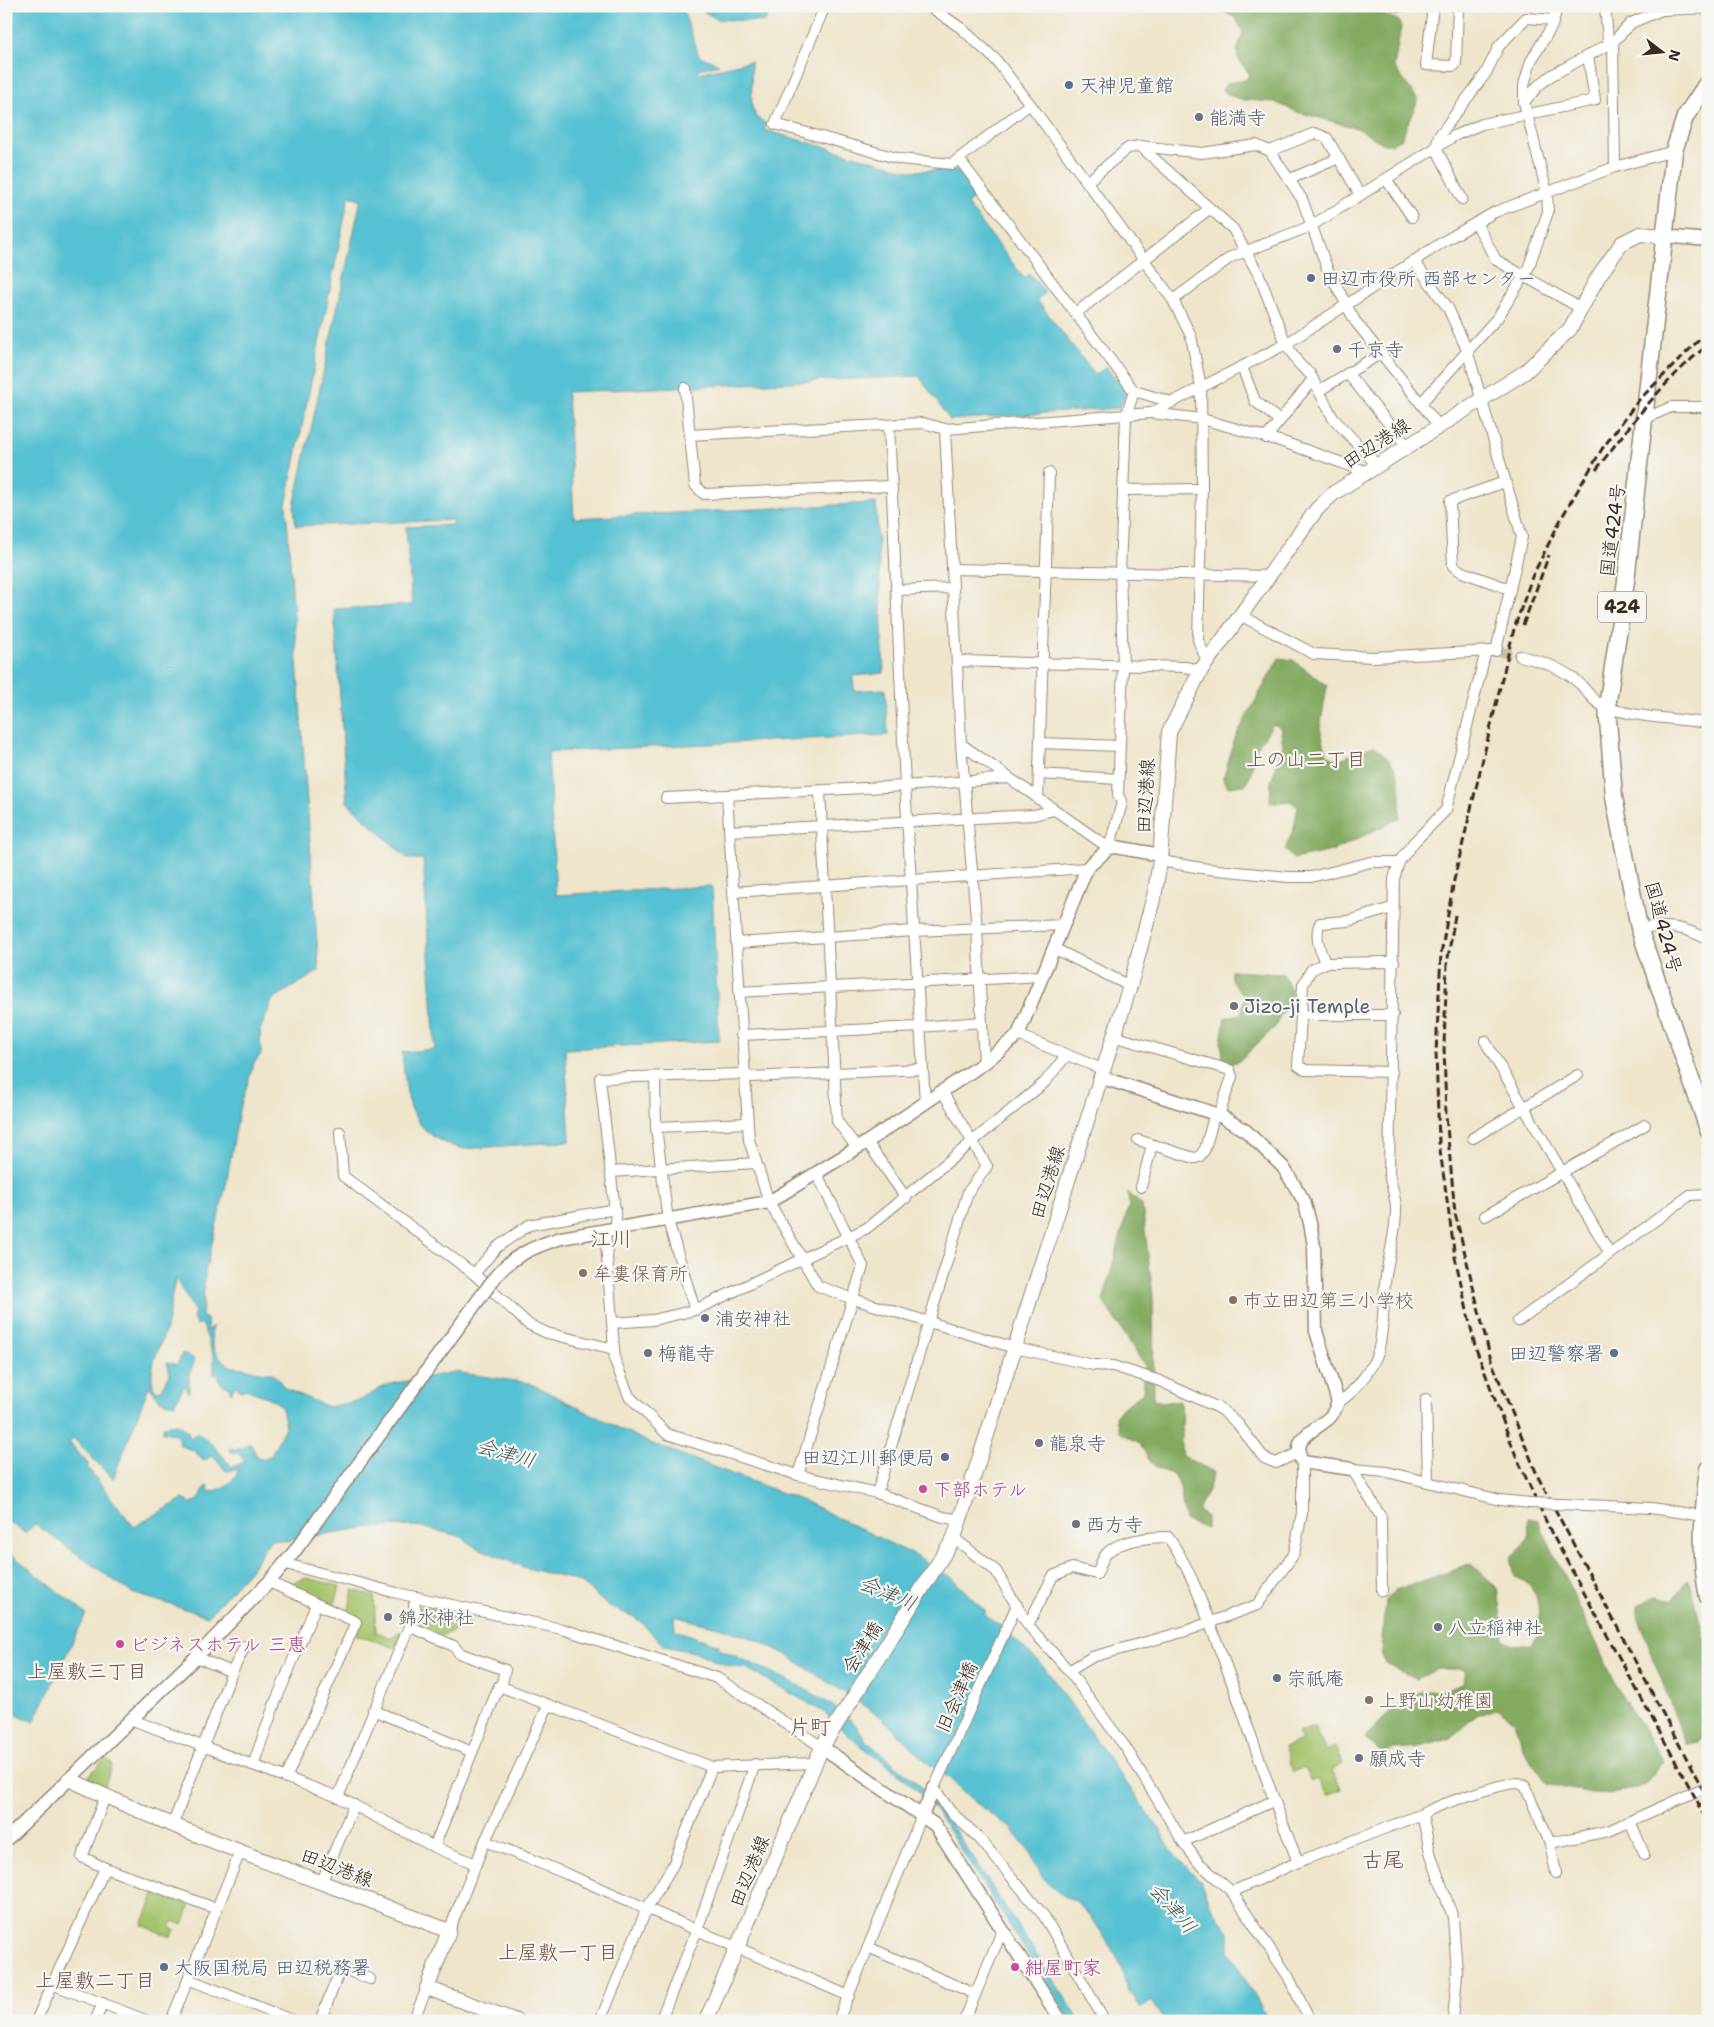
<svg xmlns="http://www.w3.org/2000/svg" width="1714" height="2027" font-family="'Shantell Sans','Klee One',sans-serif">
<rect width="100%" height="100%" fill="#f6f6f2"/>
<filter id="ink" filterUnits="userSpaceOnUse"><feTurbulence type="fractalNoise" baseFrequency=".02" numOctaves="2"/><feDisplacementMap in="SourceGraphic" scale="10" xChannelSelector="R" yChannelSelector="G"/><feConvolveMatrix kernelMatrix="1 2 1 2 8 2 1 2 1" color-interpolation-filters="sRGB"/></filter>
<filter id="wash" filterUnits="userSpaceOnUse"><feTurbulence type="fractalNoise" baseFrequency=".0096" numOctaves="4" result="noise"/><feDisplacementMap in="SourceGraphic" scale="20" xChannelSelector="R" yChannelSelector="G"/><feGaussianBlur stdDeviation="1.12" result="paint"/><feColorMatrix in="noise" values="0 0 0 0 0 0 0 0 0 0 0 0 0 0 0 0 0 1.4 0 .05"/><feComposite in="paint" operator="in"/></filter>
<g filter="url(#wash)">
<rect width="100%" height="100%" fill="#eee5cb"/>
<g fill="#a4c46c" stroke="#707745">
<path d="M306,1578L340,1586L334,1607L290,1589L289,1584Z"/>
<path d="M353,1590L374,1596L376,1632L392,1638L400,1631L403,1632L396,1648L356,1635L359,1627L357,1617L348,1613Z"/>
<path d="M420,1606L473,1616L465,1627L440,1636L414,1624Z"/>
<path d="M1314,1727L1326,1751L1335,1747L1343,1764L1332,1770L1341,1789L1327,1796L1318,1779L1311,1782L1304,1767L1293,1772L1284,1747L1302,1741L1298,1733Z"/>
<path d="M105,1758L112,1763V1766L104,1788L88,1782L89,1776Z"/>
<path d="M156,1890L191,1902L183,1925L173,1921L170,1928L175,1930L171,1937L142,1925Z"/>
</g>
<g fill="#83aa60" stroke="#5f6a3f">
<path d="M1212,6H1369L1375,12L1398,20L1401,27L1394,67L1418,100L1401,139L1392,144H1384L1357,128L1297,112L1275,102L1244,100L1229,95L1222,90L1227,83L1245,80L1250,74C1233,56 1236,55 1243,32L1236,18Z"/>
<path d="M1279,658L1293,660L1327,686L1320,728L1327,755L1337,760L1374,746C1405,770 1399,782 1400,818L1332,851L1293,859L1285,850L1294,828L1298,806L1290,801L1270,803L1271,782L1283,745L1280,727L1273,724L1256,749L1251,773L1245,785L1228,787L1223,780L1235,738Z"/>
<path d="M1231,971L1283,974L1292,992L1275,1027L1238,1062L1224,1064L1221,1042L1225,1018L1241,1014L1245,996L1231,981Z"/>
<path d="M1128,1193L1142,1205L1153,1296L1154,1398L1163,1403L1179,1400C1187,1421 1178,1434 1182,1456L1214,1472L1208,1490L1198,1511L1206,1517V1529L1185,1520L1180,1487L1175,1475L1158,1469L1149,1460L1140,1443L1119,1432L1116,1416L1122,1408L1143,1393L1145,1366L1103,1301L1129,1205Z"/>
<path d="M1528,1518L1538,1520L1620,1693L1663,1761C1658,1768 1652,1778 1646,1783C1618,1802 1576,1791 1546,1783L1523,1750L1514,1720L1496,1708L1477,1715L1449,1739L1419,1747L1394,1749L1382,1754L1365,1737L1388,1714L1419,1692L1446,1690L1463,1684L1465,1669H1437L1417,1679L1386,1664L1381,1653L1385,1600L1398,1589L1472,1564L1497,1588L1504,1640L1512,1646L1532,1644L1540,1633C1537,1607 1543,1587 1515,1577L1511,1557L1529,1538Z"/>
<path d="M1687,1579L1692,1588L1708,1657V1732L1699,1743H1685L1638,1616V1605L1657,1596L1673,1601Z"/>
</g>
<g fill="#56c1d2" stroke="#487678" fill-rule="evenodd">
<path d="M6,6H686L683,10L699,56L719,64L698,69L699,73L751,61L752,107L756,117L766,124L764,130L910,171L960,170L979,194L967,204L1024,278L1030,274L1045,293L1037,300L1095,375L1106,367L1126,391L1120,408L950,420L919,376L567,392L574,518L876,503L884,673L853,676L854,691L885,689L888,735L548,752L556,895L712,886L719,1041L565,1049L570,1141L464,1149C408,1135 407,1102 402,1052L435,1049L423,859H408L347,802L334,609L412,605L406,527L452,525L453,520L296,526L294,507L361,199L349,196L286,505L319,971L273,999L260,1030L261,1054L254,1063L239,1111L225,1189L205,1273L202,1316L207,1319L208,1331L212,1326C210,1349 214,1354 232,1367C246,1366 258,1374 273,1373L286,1389L328,1407L361,1400L386,1385L454,1372L529,1383L645,1441L806,1502L924,1560L953,1579L985,1611V1615L1001,1626L1045,1668L1159,1829L1174,1854L1200,1880L1209,1903L1229,1932V1951L1269,2021H1164L1151,2001L1141,2008L1134,1996L1127,1991L1122,1969L1112,1949L1092,1918L1073,1899L1062,1896L1042,1877L1031,1854L1012,1829L972,1800L949,1778L930,1765L881,1717L787,1655L759,1641L726,1629L674,1616L675,1630L719,1645L718,1648C755,1666 851,1702 865,1740L929,1793L939,1806L1080,2021H1071L1068,2016L936,1811L924,1796L889,1766L856,1742L824,1712L748,1669L725,1665L698,1653L664,1646L641,1622L632,1616L609,1607L581,1582L523,1567L478,1548L460,1536L416,1526L368,1527L285,1541L271,1539L250,1570L208,1616L132,1593L35,1524L25,1533L6,1520ZM176,1279L195,1312L193,1318L196,1325L202,1323L214,1357V1375L218,1373L221,1384L229,1387L231,1393L234,1387L237,1386L240,1391L247,1389C257,1395 277,1397 282,1409C284,1415 284,1420 286,1425L271,1456L258,1459L250,1442L241,1449L229,1448L231,1452L239,1453L245,1462L232,1467L212,1444L197,1432L190,1438L187,1430L177,1424L163,1426V1432L177,1434L180,1445L196,1452L203,1461L213,1455L226,1471L239,1470C233,1482 223,1490 209,1492L208,1486L205,1487L199,1500L191,1503L183,1499L134,1527L87,1467L89,1465L69,1442L74,1439L113,1479L149,1386L161,1401L174,1404L185,1385L189,1393V1375L195,1359L182,1353L177,1365L167,1362L170,1374L160,1391L155,1390C145,1369 162,1345 167,1325C170,1310 171,1294 176,1279Z"/>
<path d="M694,6H774L765,22L717,19Z"/>
<path d="M6,1550L86,1614L34,1722L6,1709Z"/>
</g>
</g>
<g filter="url(#ink)">
<g fill="none" stroke-linecap="round" stroke-linejoin="round">
<path stroke="#cac0a8" stroke-width="10" stroke-dasharray="10 5" stroke-linecap="butt" d="M1501,652L1520,656"/>
<defs>
<g id="minor">
<path d="M825,6L775,124L900,159L952,164L1030,104"/>
<path d="M929,6L961,28L996,60L1030,104L1173,300L1191,336L1201,387L1202,489L1198,640L1207,661"/>
<path d="M1395,6H1402"/>
<path d="M1433,6L1426,65L1454,66L1456,63L1458,6"/>
<path d="M1605,6L1608,39L1613,42L1615,167"/>
<path d="M1524,102L1538,86L1552,75L1613,42L1631,23L1662,10L1708,8"/>
<path d="M1140,146L1233,229L1259,275L1286,344L1299,364L1310,374L1333,418L1377,465"/>
<path d="M1270,151L1315,133L1327,138L1360,195"/>
<path d="M959,159L1134,391L1172,402"/>
<path d="M1290,179L1339,158"/>
<path d="M1386,179L1412,217"/>
<path d="M1087,182L1128,148L1140,146L1202,153L1256,145L1270,151L1302,199L1327,268L1355,321L1438,425"/>
<path d="M1462,199L1436,148L1439,136L1486,73L1499,46L1526,18L1554,20"/>
<path d="M1476,223L1496,260L1582,309"/>
<path d="M1414,261L1448,308L1467,350L1522,537L1496,651"/>
<path d="M1173,300L1231,257L1311,226L1456,135L1482,124L1595,100L1588,56"/>
<path d="M1076,313L1209,209"/>
<path d="M1242,367L1255,401L1280,421"/>
<path d="M1348,374L1407,446"/>
<path d="M685,388L695,485L704,494L891,486"/>
<path d="M1320,390L1380,354"/>
<path d="M1421,403L1498,317L1528,269L1548,212L1547,193L1524,102V85L1531,61L1552,26L1555,15L1554,6"/>
<path d="M1151,413L1202,419L1283,442L1365,471"/>
<path d="M1646,418L1671,407H1708"/>
<path d="M889,425L905,786L925,1102"/>
<path d="M945,429L961,744L977,929L984,1063"/>
<path d="M689,435L923,423L945,429L1151,413L1286,344L1446,240L1495,212L1615,167L1674,151"/>
<path d="M1266,438L1313,379"/>
<path d="M1505,482L1450,501L1453,566L1462,572L1510,589"/>
<path d="M1124,490L1202,489"/>
<path d="M952,569L1269,576"/>
<path d="M896,590L953,588"/>
<path d="M1240,615L1314,654L1373,657L1492,651"/>
<path d="M1520,656C1542,661 1563,668 1579,683C1586,689 1592,701 1601,705C1627,717 1679,719 1708,723"/>
<path d="M957,661L1185,667L1201,670"/>
<path d="M1040,743L1120,746"/>
<path d="M961,744L1109,848L1122,803L1118,795L1123,666L1120,571L1126,417L1134,391"/>
<path d="M1039,774L1118,779"/>
<path d="M820,791L837,1121L857,1148"/>
<path d="M727,795L749,1140L769,1202L818,1286L853,1299L1015,1348L1094,1365L1113,1366L1160,1381L1221,1409L1238,1424L1264,1458L1276,1463L1298,1453"/>
<path d="M666,798L905,786L1009,778"/>
<path d="M1038,799L1049,473"/>
<path d="M729,831L1034,815L1054,810"/>
<path d="M1160,861L1208,869L1288,877H1311L1371,862H1399"/>
<path d="M733,892L1087,868"/>
<path d="M1639,928C1667,926 1683,925 1708,940"/>
<path d="M736,943L914,931L1063,925"/>
<path d="M1053,948L1130,986"/>
<path d="M1325,963C1320,950 1314,936 1320,923L1348,921L1392,908"/>
<path d="M739,992L1041,976"/>
<path d="M1302,1015H1393"/>
<path d="M741,1035L920,1027L982,1022"/>
<path d="M1018,1035L1102,1069"/>
<path d="M1113,1036L1230,1070L1232,1077L1219,1115"/>
<path d="M1485,1041L1609,1252"/>
<path d="M1392,1072L1305,1070L1298,1065L1303,985L1311,970L1325,963L1394,962"/>
<path d="M655,1077L656,1127L668,1221L695,1310"/>
<path d="M656,1127L747,1123"/>
<path d="M340,1132L343,1176L474,1274"/>
<path d="M1473,1138L1578,1075"/>
<path d="M1138,1140L1194,1158L1199,1157L1205,1149L1215,1113"/>
<path d="M867,1142L906,1198"/>
<path d="M611,1172L756,1163"/>
<path d="M1141,1187L1152,1145"/>
<path d="M1485,1216L1645,1125"/>
<path d="M617,1229L600,1078L743,1074L751,1077L921,1069"/>
<path d="M605,1231L615,1361L629,1396L667,1434L798,1475L877,1493L943,1517L960,1520"/>
<path d="M1518,1321L1690,1195L1708,1194"/>
<path d="M612,1323L653,1320L695,1310L867,1228L1044,1083L1066,1056"/>
<path d="M614,1349L547,1333L528,1324L474,1274L497,1247L529,1225L615,1209"/>
<path d="M1426,1399L1428,1482"/>
<path d="M1338,1402C1352,1396 1373,1368 1378,1352C1384,1330 1383,1306 1385,1284C1387,1258 1397,1233 1396,1207C1395,1196 1391,1184 1389,1173L1394,879L1399,862L1414,842L1446,810L1486,651"/>
<path d="M1352,1469L1387,1472L1500,1500L1530,1503"/>
<path d="M1352,1469L1381,1517L1382,1591"/>
<path d="M798,1475L863,1266L816,1172"/>
<path d="M877,1493L968,1192L987,1166L942,1091"/>
<path d="M1586,1505L1651,1508L1703,1516"/>
<path d="M954,1538L996,1571L1028,1625L1069,1671L1126,1748L1183,1842L1199,1863L1232,1892L1288,1976L1310,2021"/>
<path d="M286,1564L397,1593L562,1629L717,1678L822,1747"/>
<path d="M269,1582L356,1622L286,1778"/>
<path d="M1017,1605L934,1788L950,1811L979,1838L1044,1916L1105,2021"/>
<path d="M1028,1625L1053,1576L1072,1568L1097,1574C1100,1567 1102,1558 1107,1553C1119,1540 1151,1537 1168,1537C1190,1567 1203,1606 1216,1640C1245,1714 1268,1789 1298,1862"/>
<path d="M409,1626L454,1646L459,1653L505,1670L501,1687"/>
<path d="M1069,1671L1092,1657L1186,1631L1257,1605L1294,1554L1302,1513V1462"/>
<path d="M232,1672L245,1646"/>
<path d="M373,1710L472,1752"/>
<path d="M130,1719L338,1797L434,1847L476,1864"/>
<path d="M253,1765L275,1703L316,1605"/>
<path d="M105,1797L82,1857L105,1868"/>
<path d="M338,1797L416,1610L414,1606L417,1597"/>
<path d="M1422,1814C1435,1806 1504,1782 1518,1783C1520,1783 1522,1785 1525,1786L1550,1843L1556,1873"/>
<path d="M1630,1821L1644,1854"/>
<path d="M172,1826L232,1672L196,1657"/>
<path d="M485,1841L567,1874L849,1996"/>
<path d="M1183,1842L1273,1801"/>
<path d="M1550,1843L1608,1831L1708,1786"/>
<path d="M434,1847L499,1686L712,1767L814,1763"/>
<path d="M322,1881L354,1805"/>
<path d="M1232,1892L1298,1862L1422,1814L1431,1856L1453,1918L1457,1973L1453,2021"/>
<path d="M449,1931L485,1841L548,1706"/>
<path d="M868,1947L975,1994"/>
<path d="M188,1979L294,2021"/>
<path d="M52,1984L148,2021"/>
<path d="M36,2021L105,1868L217,1909"/>
<path d="M95,2021L103,2003"/>
<path d="M171,2021L240,1852"/>
<path d="M320,2021L341,1968L370,1979"/>
<path d="M413,2021L427,1988"/>
<path d="M600,2021L647,1908L673,1865L712,1767"/>
<path d="M660,2021L697,1930L755,1764"/>
<path d="M838,2021L922,1815"/>
<path d="M964,2021L1003,1929"/>
</g>
<g id="tertiary">
<path d="M1664,236L1708,240"/>
<path d="M1100,1077L1219,1115L1246,1131L1283,1167L1304,1201L1310,1223L1314,1246L1316,1331L1338,1402C1336,1407 1334,1413 1330,1417C1316,1431 1290,1436 1302,1462L1352,1469"/>
<path d="M493,1280C509,1257 535,1246 561,1238L769,1202L867,1142L984,1063L1018,1035L1087,868L1109,848L1116,847L1161,855"/>
<path d="M822,1747L935,1825L1061,2021"/>
<path d="M922,1815L934,1788"/>
<path d="M6,1840L196,1657L269,1582L294,1552"/>
</g>
<g id="secondary">
<path d="M69,1779C192,1838 322,1881 449,1931L427,1988L516,2021"/>
<path d="M706,2021L822,1747L954,1538L1130,986L1155,892L1160,861L1169,732L1201,670L1317,509L1334,493L1525,372L1570,329L1598,277L1622,243L1640,234L1664,236"/>
</g>
<g id="trunk">
<path d="M1708,82L1685,117L1674,151L1626,581L1607,707L1614,797L1639,928L1708,1129"/>
<path d="M1708,1469C1703,1511 1699,1555 1708,1597"/>
</g>
</defs>
<use href="#minor" stroke="#948874" stroke-width="12"/>
<use href="#tertiary" stroke="#948874" stroke-width="15"/>
<use href="#secondary" stroke="#948874" stroke-width="16"/>
<use href="#trunk" stroke="#948874" stroke-width="19"/>
<use href="#minor" stroke="#fff" stroke-width="10"/>
<use href="#tertiary" stroke="#fff" stroke-width="12"/>
<use href="#secondary" stroke="#fff" stroke-width="14"/>
<use href="#trunk" stroke="#fff" stroke-width="16"/>
<g stroke="#3b2a1e" stroke-width="3" stroke-dasharray="8 4" stroke-linecap="butt">
<path d="M1708,331L1638,401L1602,449L1562,517L1532,577L1514,629L1454,880L1441,954L1436,1053L1439,1143L1455,1257L1475,1346L1516,1456L1551,1532L1708,1821"/>
<path d="M1596,470C1630,425 1664,380 1708,345"/>
<path d="M1523,625L1549,555"/>
<path d="M1455,915L1447,964L1444,1045L1446,1116L1455,1213L1491,1360L1538,1477L1708,1799"/>
</g>
<defs>
<path id="minor-bridge" d="M1530,1503L1586,1505"/>
<path id="tertiary-bridge" d="M294,1552L493,1280"/>
</defs>
<use href="#minor-bridge" stroke="#948874" stroke-width="12" stroke-linecap="butt"/>
<use href="#tertiary-bridge" stroke="#948874" stroke-width="15" stroke-linecap="butt"/>
<use href="#minor-bridge" stroke="#fff" stroke-width="10"/>
<use href="#tertiary-bridge" stroke="#fff" stroke-width="12"/>
</g>
</g>
<g fill="#5c6f8a" stroke="#f6f6f2" stroke-width="2">
<circle cx="1069" cy="85" r="5"/>
<circle cx="1311" cy="278" r="5"/>
<circle cx="1614" cy="1353" r="5"/>
<circle cx="945" cy="1457" r="5"/>
<circle cx="164" cy="1967" r="5"/>
</g>
<g fill="#6b7280" stroke="#f6f6f2" stroke-width="2">
<circle cx="1199" cy="117" r="5"/>
<circle cx="1337" cy="349" r="5"/>
<circle cx="1234" cy="1006" r="5"/>
<circle cx="705" cy="1318" r="5"/>
<circle cx="648" cy="1353" r="5"/>
<circle cx="1039" cy="1443" r="5"/>
<circle cx="1076" cy="1524" r="5"/>
<circle cx="388" cy="1617" r="5"/>
<circle cx="1438" cy="1627" r="5"/>
<circle cx="1277" cy="1678" r="5"/>
<circle cx="1359" cy="1758" r="5"/>
</g>
<g fill="#8d6e63" stroke="#f6f6f2" stroke-width="2">
<circle cx="583" cy="1273" r="5"/>
<circle cx="1233" cy="1300" r="5"/>
<circle cx="1369" cy="1700" r="5"/>
</g>
<g fill="#d1479c" stroke="#f6f6f2" stroke-width="2">
<circle cx="923" cy="1489" r="5"/>
<circle cx="120" cy="1644" r="5"/>
<circle cx="1015" cy="1967" r="5"/>
</g>
<g text-anchor="middle" stroke-width="4.5" stroke-linejoin="round" paint-order="stroke">
<rect fill="#f6f6f2" stroke="#73675e" stroke-width="1" x="1598" y="591.5" width="48" height="31" rx="4"/>
<g font-size="18" font-weight="bold" fill="#3b2a1e">
<text x="1622" y="613">424</text>
</g>
<g font-size="19" fill="#4e5e75" stroke="#f6f6f2" text-anchor="start">
<text x="1079" y="92">天神児童館</text>
<text x="1321" y="285">田辺市役所 西部センター</text>
<text x="1604" y="1360" text-anchor="end">田辺警察署</text>
<text x="935" y="1464" text-anchor="end">田辺江川郵便局</text>
<text x="174" y="1974">大阪国税局 田辺税務署</text>
</g>
<g font-size="19" fill="#5b616d" stroke="#f6f6f2" text-anchor="start">
<text x="1209" y="124">能満寺</text>
<text x="1347" y="356">千京寺</text>
<text x="1244" y="1013">Jizo-ji Temple</text>
<text x="715" y="1325">浦安神社</text>
<text x="658" y="1360">梅龍寺</text>
<text x="1049" y="1450">龍泉寺</text>
<text x="1086" y="1531">西方寺</text>
<text x="398" y="1624">錦水神社</text>
<text x="1448" y="1634">八立稲神社</text>
<text x="1287" y="1685">宗祇庵</text>
<text x="1369" y="1765">願成寺</text>
</g>
<g font-size="19" fill="#3b2a1e" stroke="#f6f6f2">
<text transform="translate(1376 443) rotate(-33)" y="7">田辺港線</text>
<text transform="translate(1612 530) rotate(-83)" y="7">国道424号</text>
<text transform="translate(1145 796) rotate(-87)" y="7">田辺港線</text>
<text transform="translate(1664 927) rotate(75)" y="7">国道424号</text>
<text transform="translate(1047 1182) rotate(-73)" y="7">田辺港線</text>
<text transform="translate(862 1647) rotate(-58)" y="7">会津橋</text>
<text transform="translate(956 1697) rotate(-66)" y="7">旧会津橋</text>
<text transform="translate(337 1867) rotate(21)" y="7">田辺港線</text>
<text transform="translate(749 1871) rotate(-68)" y="7">田辺港線</text>
</g>
<g font-size="19" fill="#785e54" stroke="#f6f6f2" text-anchor="start">
<text x="593" y="1280">牟婁保育所</text>
<text x="1243" y="1307">市立田辺第三小学校</text>
<text x="1379" y="1707">上野山幼稚園</text>
</g>
<g font-size="19" fill="#b23c85" stroke="#f6f6f2" text-anchor="start">
<text x="933" y="1496">下部ホテル</text>
<text x="130" y="1651">ビジネスホテル 三恵</text>
<text x="1025" y="1974">紺屋町家</text>
</g>
<g font-size="20" fill="#744e46" stroke="#f6f6f2">
<text x="1306" y="766">上の山二丁目</text>
<text x="87" y="1678">上屋敷三丁目</text>
<text x="558" y="1959">上屋敷一丁目</text>
<text x="95" y="1987">上屋敷二丁目</text>
</g>
<g font-size="20" font-style="italic" fill="#435754" stroke="#f6f6f2">
<text transform="translate(506 1453) rotate(16)" y="7">会津川</text>
<text transform="translate(888 1593) rotate(23)" y="7">会津川</text>
<text transform="translate(1173 1908) rotate(49)" y="7">会津川</text>
</g>
<g font-size="21" fill="#744e46" stroke="#f6f6f2">
<text x="611" y="1246">江川</text>
<text x="810" y="1734">片町</text>
<text x="1383" y="1867">古尾</text>
</g>
</g>
<rect width="1714" height="2027" fill="none" stroke="#f6f6f2" stroke-width="25"/>
<g transform="translate(1662 52) rotate(106)" stroke="#f6f6f2" stroke-width="4" paint-order="stroke">
<path d="M0-4L9 19L0 12L-9 19Z" fill="#3b2a1e"/>
<text y="-8" font-size="14" font-weight="bold" text-anchor="middle" fill="#3b2a1e">N</text>
</g>
</svg>
